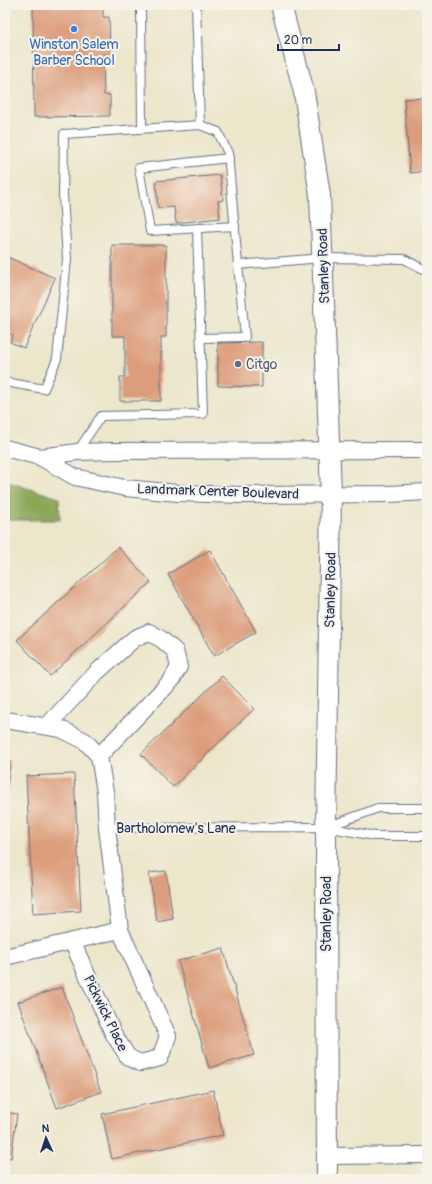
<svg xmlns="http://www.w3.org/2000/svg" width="432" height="1184" font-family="Pangolin,sans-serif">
<rect width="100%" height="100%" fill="#f7f3e8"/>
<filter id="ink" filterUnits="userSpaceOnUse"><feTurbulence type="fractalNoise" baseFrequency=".025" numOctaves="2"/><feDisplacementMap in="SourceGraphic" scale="8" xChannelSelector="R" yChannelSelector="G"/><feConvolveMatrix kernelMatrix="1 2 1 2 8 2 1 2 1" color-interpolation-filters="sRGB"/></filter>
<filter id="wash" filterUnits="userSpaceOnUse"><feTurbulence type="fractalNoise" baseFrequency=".012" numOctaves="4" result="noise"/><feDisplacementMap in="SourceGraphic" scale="16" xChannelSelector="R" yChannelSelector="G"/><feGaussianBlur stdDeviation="0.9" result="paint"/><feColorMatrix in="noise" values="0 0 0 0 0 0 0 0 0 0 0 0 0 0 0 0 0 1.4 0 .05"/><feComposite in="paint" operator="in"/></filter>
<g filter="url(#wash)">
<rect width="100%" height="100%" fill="#ece6cb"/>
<path fill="#8ca658" stroke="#546a5b" d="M5,481L59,498L60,520H5Z"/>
<g id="blocks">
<g fill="#dc9d7c">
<path d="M33,5H103V17H109L110,55H103L104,95H110V116L34,117Z"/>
<path d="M427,98V171L410,173L404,99Z"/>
<path d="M220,175L223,200L218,201L220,218L176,223L174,207L158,208L156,181Z"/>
<path d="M112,245H166V337H161V401H120V377H125V336H112Z"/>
<path d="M5,256L55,278L24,348L10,342L13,335L5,332Z"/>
<path d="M262,342V387L218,386V343Z"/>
<path d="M118,547L151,582L50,676L17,640Z"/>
<path d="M210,550L256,632L214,656L168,574Z"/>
<path d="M222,676L254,709L173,787L141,754Z"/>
<path d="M5,760L10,761L6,797H5Z"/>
<path d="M74,774L81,911L33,914L26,776Z"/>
<path d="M166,871L173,919L157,922L149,873Z"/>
<path d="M223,948L254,1055L209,1068L178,961Z"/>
<path d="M62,987L101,1092L57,1108L18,1002Z"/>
<path d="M213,1090L223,1135L112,1159L102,1114Z"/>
<path d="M5,1112L17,1114L11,1158L5,1157Z"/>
</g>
</g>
</g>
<g filter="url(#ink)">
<use href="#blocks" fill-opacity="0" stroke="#646f84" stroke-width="1"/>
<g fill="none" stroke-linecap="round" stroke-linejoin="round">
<defs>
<g id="service">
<path d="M141,5L142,128"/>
<path d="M196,5L200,125"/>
<path d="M229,158L139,168L150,231L235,226"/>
<path d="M201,338L245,337L238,265"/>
<path d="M5,382L44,389L57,359L67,259L63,195L64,134L200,125L218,132L228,153L238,265L323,258L404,259L427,271"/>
<path d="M77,452L101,416L203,414L197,228"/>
<path d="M327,827L378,808H427"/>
<path d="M107,828L326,827L375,836H427"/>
</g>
<g id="minor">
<path d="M5,448L40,457L75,477L125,488L178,493L241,495L389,494L427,492"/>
<path d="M40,457L77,452L113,451L427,450"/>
<path d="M5,720L61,729L85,741L99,756L105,792L107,828L120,930L168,1036L160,1058L140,1063L128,1057L113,1033L72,941"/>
<path d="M47,726L97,672L135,638L149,632L161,639L175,651L179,667L171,681L99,756"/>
<path d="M5,957L120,930"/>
<path d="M328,1156L427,1155"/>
</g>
<path id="tertiary" d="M281,5L304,92L320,195L331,494L326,827L327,1179"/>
</defs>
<use href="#service" stroke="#646f84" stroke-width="10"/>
<use href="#minor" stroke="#646f84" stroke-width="18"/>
<use href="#tertiary" stroke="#646f84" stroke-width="22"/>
<use href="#service" stroke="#fff" stroke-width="8"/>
<use href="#minor" stroke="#fff" stroke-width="16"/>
<use href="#tertiary" stroke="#fff" stroke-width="20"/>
</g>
</g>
<circle fill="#3f7fe0" stroke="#f7f3e8" stroke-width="1.5" cx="74" cy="29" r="4"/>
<circle fill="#5c6f8a" stroke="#f7f3e8" stroke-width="1.5" cx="238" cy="364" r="4"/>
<g text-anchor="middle" stroke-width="4" stroke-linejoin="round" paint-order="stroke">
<g font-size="14" fill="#366cbe" stroke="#f7f3e8">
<text x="74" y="49">Winston Salem<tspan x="74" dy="16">Barber School</tspan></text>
</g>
<g font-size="14" fill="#1b2f5e" stroke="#f7f3e8">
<text transform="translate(323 266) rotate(-92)" y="5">Stanley Road</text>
<text transform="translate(218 491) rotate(2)" y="5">Landmark Center Boulevard</text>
<text transform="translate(330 590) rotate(-89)" y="5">Stanley Road</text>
<text x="176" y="833">Bartholomew's Lane</text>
<text transform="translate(326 914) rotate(-90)" y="5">Stanley Road</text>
<text transform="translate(106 1013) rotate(64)" y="5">Pickwick Place</text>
</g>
<g font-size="14" fill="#4e5e75" stroke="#f7f3e8" text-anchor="start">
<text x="246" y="369">Citgo</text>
</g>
</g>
<rect width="432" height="1184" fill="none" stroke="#f7f3e8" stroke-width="20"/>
<g transform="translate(46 1138) rotate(357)" stroke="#f7f3e8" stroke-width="3" paint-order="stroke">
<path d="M0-3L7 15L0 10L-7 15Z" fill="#1b2f5e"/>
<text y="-6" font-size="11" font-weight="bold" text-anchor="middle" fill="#1b2f5e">N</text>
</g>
<path d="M278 44v6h61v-6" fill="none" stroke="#1b2f5e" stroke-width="2"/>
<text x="284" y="44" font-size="12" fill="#1b2f5e" stroke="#f7f3e8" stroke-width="3" paint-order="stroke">20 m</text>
</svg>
